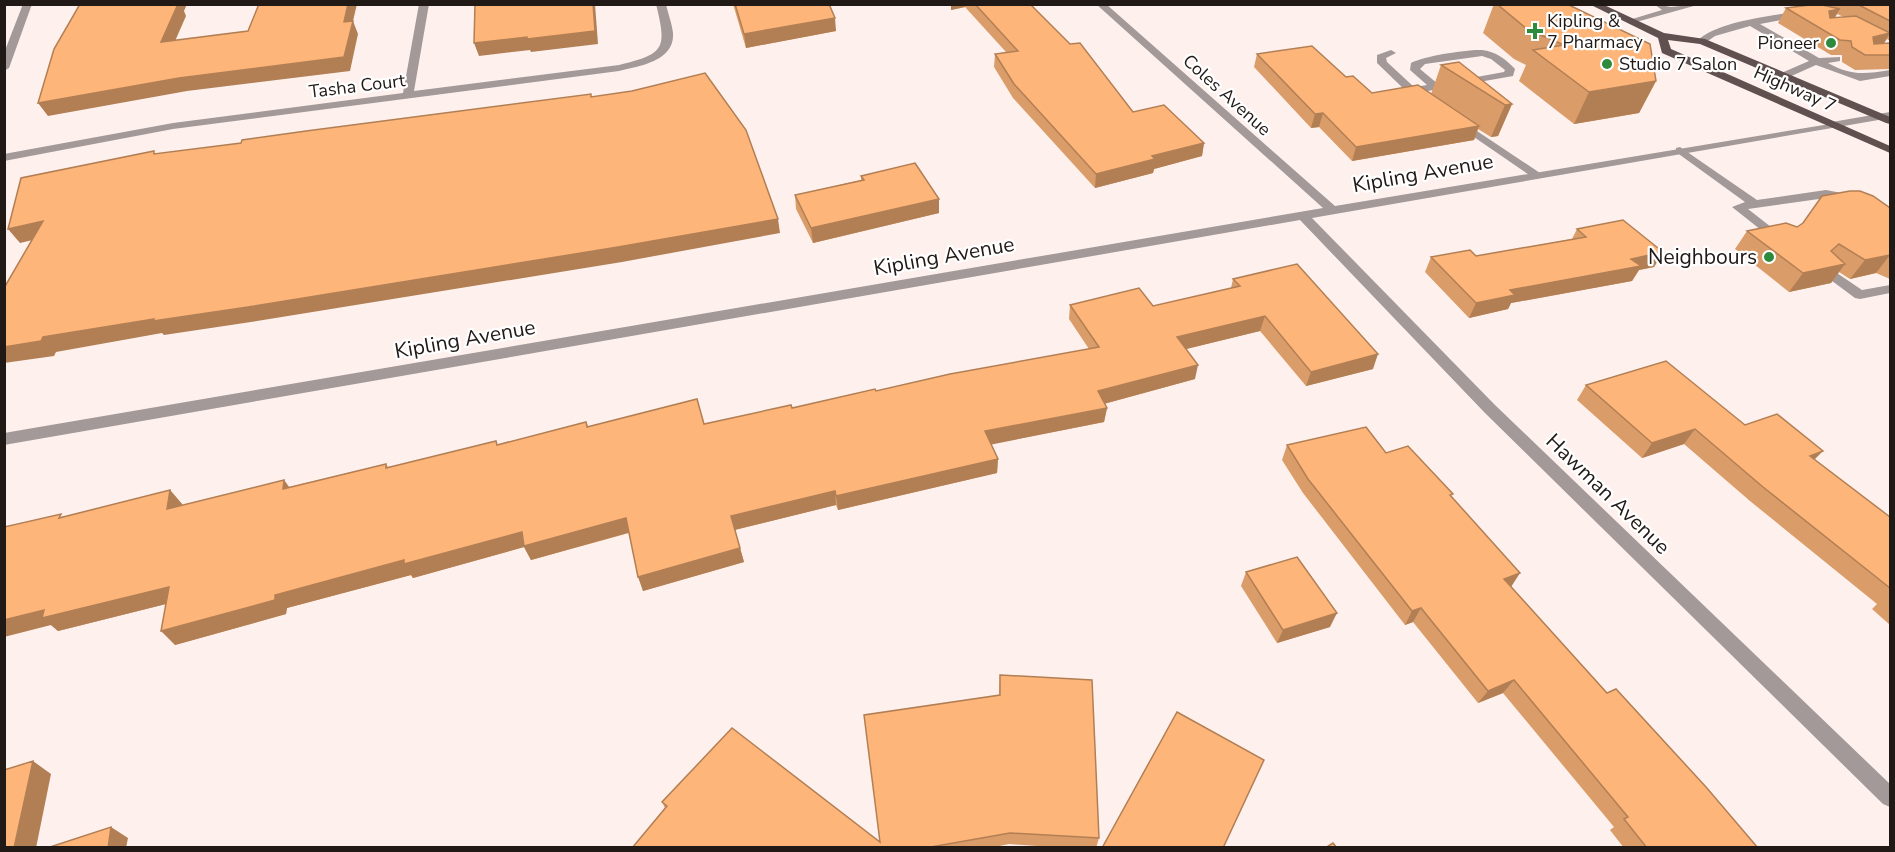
<svg xmlns="http://www.w3.org/2000/svg" width="1895" height="852" font-family="'Nunito Sans',sans-serif">
<rect width="100%" height="100%" fill="#fef1ed"/>
<g fill="none" stroke-linecap="round" stroke-linejoin="round">
<g fill="#a39999" fill-rule="evenodd">
<path d="M1654,4L1671,7L1701,4L1629,24V20L1662,10Z"/>
<path d="M1800,11L1805,14L1803,16L1760,24L1819,58L1840,57V61L1828,63C1851,76 1865,74 1890,70V76L1860,81L1816,65L1787,78H1779V74L1809,61L1750,26L1715,36L1705,43L1697,41C1717,21 1772,16 1800,11Z"/>
<path d="M1391,50L1396,53L1386,58L1387,62L1414,87L1427,85L1410,70L1411,63C1423,56 1469,49 1482,50C1495,51 1507,60 1515,69L1513,76L1422,92L1424,95L1419,98L1408,93L1377,63V55ZM1482,56L1491,59L1505,70L1504,72L1438,84L1420,69L1425,64Z"/>
<path d="M1459,119L1540,173V177H1532L1455,124V120Z"/>
<path d="M1680,147L1757,200L1826,190L1852,195L1854,198L1848,202L1826,198L1748,209L1785,238L1783,241H1775L1732,207L1745,202L1676,152V148Z"/>
<path d="M1825,265L1862,290L1890,285V293L1860,299L1855,298L1820,272L1819,269Z"/>
</g>
<g fill="#a39999" fill-rule="evenodd">
<path d="M23,4H32L9,68L4,71V53Z"/>
<path d="M419,4H429L414,91L619,65C665,54 667,49 656,4H666C668,14 672,23 673,33C675,61 640,66 619,71L173,129L4,161V154L173,123L403,93Z"/>
<path d="M1096,4H1106L1335,206L1836,123V127L1832,128L1312,218L1495,405L1890,784V807L1883,804L1485,413L1300,220L4,445V433L1323,208Z"/>
</g>
<path fill="#a39999" fill-rule="evenodd" d="M1890,112V118L1832,128L1827,125L1832,122Z"/>
<path fill="#605050" fill-rule="evenodd" d="M1589,4H1602L1664,33L1705,39L1890,117V124L1886,123L1700,44L1668,40L1671,49L1890,146V153L1662,53L1658,38Z"/>
</g>
<g fill="#da9c68" fill-rule="evenodd">
<path d="M733,4H829L836,31L746,48Z"/>
<path d="M951,4H1030L1133,112L1204,143L1202,156L1154,169L1153,173L1095,188L1013,98L994,67L995,54L1006,52L965,7L951,10Z"/>
<path d="M1494,4H1567L1656,81L1639,113L1574,124L1519,81L1526,65L1514,59L1483,33Z"/>
<path d="M1832,4H1890V41L1887,39L1884,43H1890V69L1855,70L1842,62V55H1831L1778,23L1786,8L1831,6ZM1837,14L1844,17L1835,18Z"/>
<path d="M1257,54L1346,77L1372,93L1431,94L1441,65L1512,104L1498,136L1491,137L1478,129L1474,140L1352,161L1319,127L1311,128L1254,67Z"/>
<path d="M861,176L939,199V213L813,243L796,209L795,195L861,180Z"/>
<path d="M1890,208V279L1876,273L1850,279L1839,272L1831,283L1789,292L1735,249L1747,231L1797,227Z"/>
<path d="M1577,229L1663,252L1654,267L1639,270L1632,281L1511,303L1508,309L1469,318L1425,272L1431,257L1476,256L1572,239Z"/>
<path d="M1233,279L1373,369L1306,386L1260,331L1186,349L1195,379L1104,404L1107,408L1104,422L991,444L998,459L997,473L838,510L836,505L735,530L744,562L643,591L629,533L531,560L524,547L413,578L411,575L287,608L286,614L175,645L166,604L58,631L51,625L63,517L170,490L182,504V505L284,480L289,487L386,464L388,467L498,445L586,422L588,426L704,424L792,408L1089,349L1069,319L1070,305L1153,306L1231,288Z"/>
<path d="M1586,385L1745,425L1815,460L1890,517V625L1872,609L1877,604L1750,501L1684,444L1642,458L1577,400Z"/>
<path d="M1287,445L1386,453L1451,496L1511,587L1607,693L1758,848H1624L1610,830L1614,827L1503,693L1478,703L1413,622L1405,625L1303,493L1282,460Z"/>
<path d="M1246,572L1330,627L1277,643L1241,586Z"/>
<path d="M1000,675L1099,838L1096,848H1065L1009,844L990,848H632L665,808L662,802L880,842L999,695Z"/>
</g>
<g fill="#b27f55">
<path d="M175,4H187L184,11L186,16L169,55L161,42Z"/>
<path d="M348,4H357L353,21L358,34L350,71L187,91L48,116L38,103L344,22Z"/>
<path d="M593,4H595L598,44L531,52L530,50L479,56L474,43Z"/>
<path d="M951,4H965V7L951,10Z"/>
<path d="M1840,9L1831,23L1820,26L1829,11Z"/>
<path d="M835,18L836,31L746,48L744,34Z"/>
<path d="M1890,33L1881,48L1863,52L1873,37Z"/>
<path d="M1656,81L1639,113L1574,124L1589,92Z"/>
<path d="M1512,104L1498,136L1491,137L1505,105Z"/>
<path d="M1323,113L1319,127L1311,128L1315,114Z"/>
<path d="M1479,126L1474,140L1352,161L1356,147Z"/>
<path d="M1204,143L1202,156L1154,169L1153,173L1095,188L1096,174L1152,156Z"/>
<path d="M939,199V213L813,243L811,228Z"/>
<path d="M778,219L780,233L622,262L257,321L164,335L162,333L56,352L54,356L4,363V347L43,337L154,319Z"/>
<path d="M43,221L54,235L20,243L8,229Z"/>
<path d="M1663,252L1654,267L1639,270L1632,281L1511,303L1508,309L1469,318L1476,303L1510,290L1631,259Z"/>
<path d="M1890,255L1876,273L1850,279L1865,260Z"/>
<path d="M1845,264L1831,283L1789,292L1803,273Z"/>
<path d="M1265,316L1260,331L1174,352L1177,337Z"/>
<path d="M1378,354L1373,369L1306,386L1311,372Z"/>
<path d="M1198,365L1195,379L1096,406L1098,391Z"/>
<path d="M1107,408L1104,422L984,446L985,431Z"/>
<path d="M1695,429L1684,444L1642,458L1652,443Z"/>
<path d="M1823,451L1809,465L1810,456Z"/>
<path d="M998,459L997,473L838,510L836,496Z"/>
<path d="M284,480L294,494L283,489Z"/>
<path d="M170,490L182,504L179,523L167,509Z"/>
<path d="M835,491L836,505L734,530L731,516Z"/>
<path d="M626,518L631,532L531,560L524,547L413,578L411,575L287,608L286,614L175,645L161,631L275,595L404,560L522,532Z"/>
<path d="M740,548L744,562L643,591L638,577Z"/>
<path d="M1520,573L1511,587L1504,579Z"/>
<path d="M169,587L182,600L58,631L51,625L4,637V620L44,610Z"/>
<path d="M1421,608L1413,622L1405,625L1412,611Z"/>
<path d="M1337,613L1330,627L1277,643L1283,630Z"/>
<path d="M1514,680L1503,693L1478,703L1488,691Z"/>
<path d="M33,761L51,774L36,848H14Z"/>
<path d="M111,827L128,838L126,848H108Z"/>
</g>
<g fill="#feb579" stroke="#b27f55" stroke-width="1.5">
<path d="M80,4H178L161,42L248,31L259,4H348L344,22L353,21L344,57L179,78L38,103L54,49Z"/>
<path d="M475,4H593L595,31L527,39V37L474,43Z"/>
<path d="M735,4H829L835,18L744,34Z"/>
<path d="M975,4H1030L1070,44L1080,43L1133,112L1164,105L1204,143L1152,156L1155,159L1096,174L1014,84L995,54L1018,51Z"/>
<path d="M1497,4H1567L1650,44L1656,81L1589,92L1533,50L1564,45L1527,29Z"/>
<path d="M1818,4L1840,9L1829,11L1830,18L1856,16L1890,33L1873,37L1874,44L1890,43V55H1865L1852,47L1851,41L1840,40L1786,8Z"/>
<path d="M1857,4H1890V21Z"/>
<path d="M1312,46L1346,77L1353,76L1372,93L1418,85L1479,126L1356,147L1323,113L1315,114L1257,54Z"/>
<path d="M1459,62L1512,104L1505,105L1441,65Z"/>
<path d="M705,73L746,130L778,219L618,247L248,307L153,321L154,319L43,337L41,341L4,347V288L43,221L8,229L21,178L154,151V154L241,143L242,140L306,131L591,94V97L632,91Z"/>
<path d="M915,163L939,199L811,228L795,195L864,180L861,176Z"/>
<path d="M1850,191H1860L1873,196L1890,208V255L1865,260L1839,244L1831,251L1845,264L1803,273L1747,231L1786,223L1797,227L1803,223L1822,196Z"/>
<path d="M1623,220L1663,252L1631,259L1641,266L1510,290L1515,295L1476,303L1431,257L1470,250L1476,256L1586,237L1577,229Z"/>
<path d="M1297,264L1378,354L1311,372L1265,316L1177,337L1198,365L1098,391L1107,408L985,431L998,459L836,496L835,491L731,516L740,548L638,577L626,518L524,546L522,532L404,564V560L275,595V600L161,631L169,587L42,618L44,610L4,620V527L61,514L59,518L170,490L167,509L284,480L283,489L386,464V468L496,441L497,445L586,422L587,427L697,399L704,424L791,405L792,408L875,389L876,391L950,374L1099,347L1070,305L1139,288L1153,306L1240,286L1233,279Z"/>
<path d="M1666,361L1745,425L1777,414L1823,451L1810,456L1890,517V588L1763,487L1695,429L1652,443L1586,385Z"/>
<path d="M1366,427L1386,453L1408,446L1453,494L1450,495L1520,573L1504,579L1607,693L1616,689L1706,787L1758,848H1647L1624,819L1628,817L1514,680L1488,691L1421,608L1412,611L1308,479L1287,445Z"/>
<path d="M1297,557L1337,613L1283,630L1246,572Z"/>
<path d="M1000,675L1092,680L1099,838L1010,833L925,848H632L667,806L662,802L732,728L880,842L864,715L1000,695Z"/>
<path d="M1177,712L1264,760L1223,848H1102Z"/>
<path d="M33,761L14,848H4V770Z"/>
<path d="M111,827L108,848H47Z"/>
<path d="M1333,843L1337,848H1325Z"/>
</g>
<g fill="#2e8a3c" stroke="#fff" stroke-width="2">
<path d="M1532 22h6v6h6v6h-6v6h-6v-6h-6v-6h6z"/>
<circle cx="1831" cy="43" r="6"/>
<circle cx="1607" cy="64" r="6"/>
<circle cx="1769" cy="257" r="6"/>
</g>
<g text-anchor="middle" stroke-width="4.5" stroke-linejoin="round" paint-order="stroke">
<g font-size="18" fill="#201916" stroke="#fff" text-anchor="start">
<text x="1547" y="27">Kipling &amp;<tspan x="1547" dy="21">7 Pharmacy</tspan></text>
<text x="1819" y="49" text-anchor="end">Pioneer</text>
<text x="1619" y="70">Studio 7 Salon</text>
</g>
<g font-size="18" fill="#201916" stroke="#fff">
<text transform="translate(357 86) rotate(-7)" y="6">Tasha Court</text>
<text transform="translate(1795 89) rotate(24)" y="6">Highway 7</text>
<text transform="translate(1227 95) rotate(42)" y="6">Coles Avenue</text>
</g>
<g font-size="21" fill="#201916" stroke="#fff">
<text transform="translate(1423 173) rotate(-10)" y="7">Kipling Avenue</text>
<text transform="translate(944 256) rotate(-10)" y="7">Kipling Avenue</text>
<text transform="translate(465 339) rotate(-10)" y="7">Kipling Avenue</text>
<text transform="translate(1608 494) rotate(44)" y="7">Hawman Avenue</text>
</g>
<g font-size="21" fill="#201916" stroke="#fff" text-anchor="end">
<text x="1757" y="264">Neighbours</text>
</g>
</g>
<rect width="1895" height="852" fill="none" stroke="#201916" stroke-width="12"/>
</svg>
